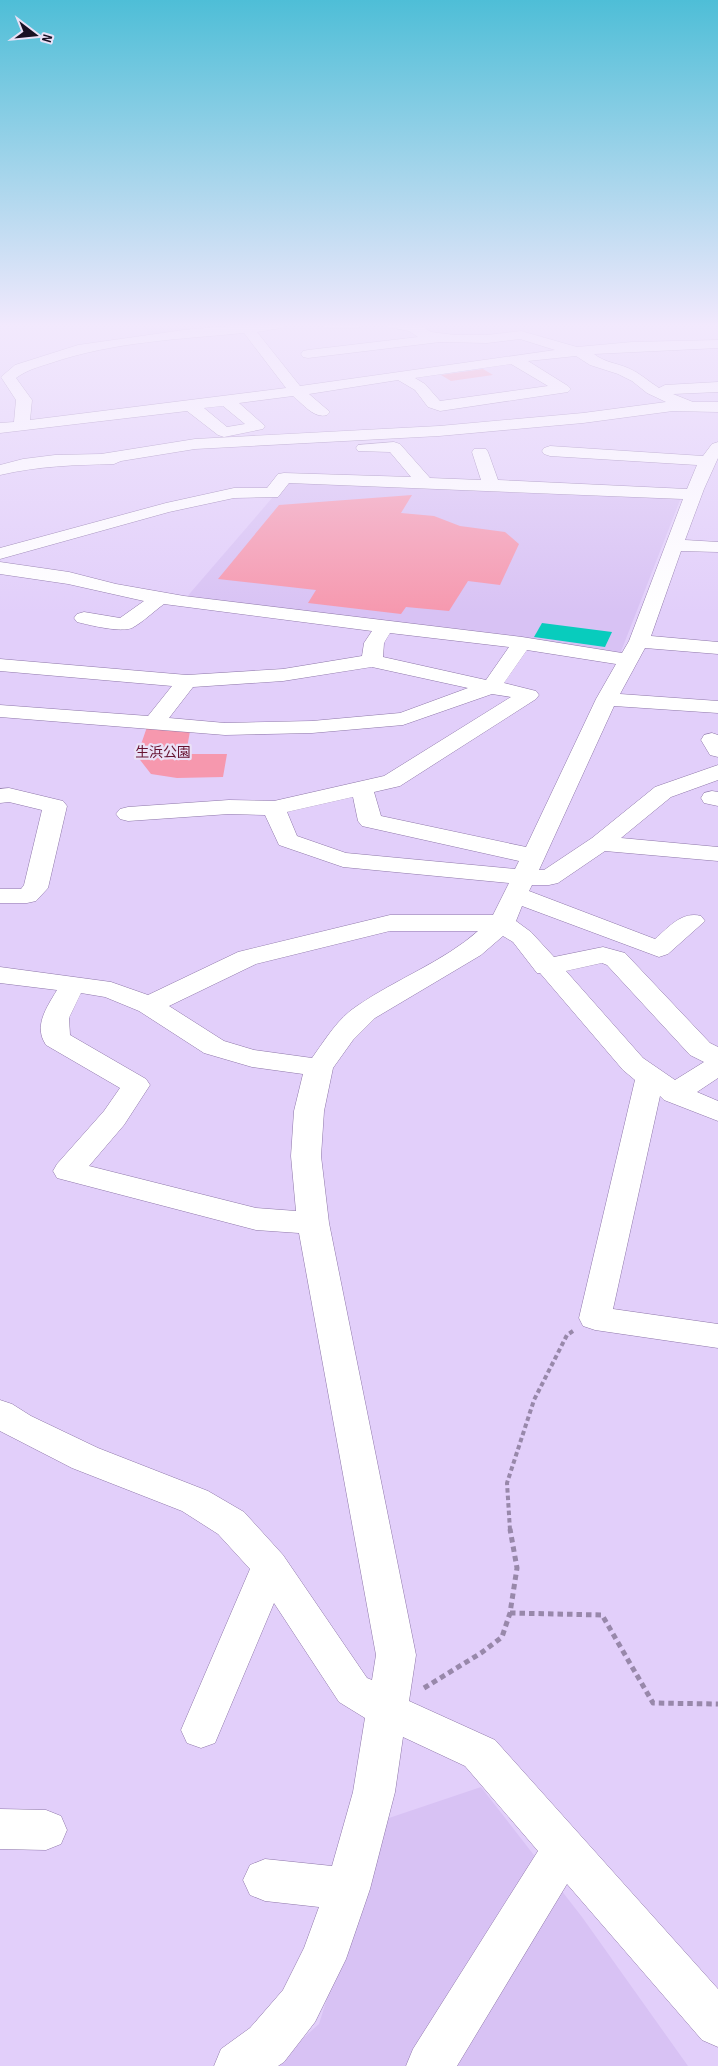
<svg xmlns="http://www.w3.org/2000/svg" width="718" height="2066" font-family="'Sofia Sans Condensed','Noto Sans JP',sans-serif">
<rect width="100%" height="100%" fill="#e2cffa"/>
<g fill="#d8c2f4">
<path d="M143,324H267L149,336Z"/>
<path d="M299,480L682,495L620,654L185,599L285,483Z"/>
<path d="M481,1787L582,1917L688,2066H272L319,2024L383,1820Z"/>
</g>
<g fill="#f698ae">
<path d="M483,369L493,375L451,381L441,375Z"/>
<path d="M412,495L401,513L434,516L460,526L505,532L519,544L500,585L468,581L449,611L406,607L401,614L308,603L316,590L218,579L279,505Z"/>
<path d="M147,727L190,731L186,754H227L223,777L177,778L151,774L137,756Z"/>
</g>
<path fill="#08ccbd" d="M542,623L612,632L605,647L534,637Z"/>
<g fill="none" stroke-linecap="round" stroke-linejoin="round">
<defs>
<g id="minor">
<path d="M251,324H288L281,328L257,332L300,386L555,350L520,339L487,343L440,342L308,358L303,357L301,354L303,351L308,350L418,337L409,331L388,327L386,324H418L431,332L455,335H487L521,331L577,347L632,342L718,340V348L594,354C604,362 616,363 628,368C640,373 648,381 659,388L665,385L718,382V392L673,394L693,402H718V412L673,411L583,423L439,436L195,449L121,461L114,464C75,465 38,466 0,475V465L23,459L55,455L101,454L195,439L439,426L583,413L666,402L647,393L632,381L618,374L590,365L576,356L528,361L568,386L571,389L568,392L440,411L428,407L415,390L398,380L309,394L330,412L327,415C314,419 303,404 293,396L239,403L265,426L263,429L224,437L218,435L187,411L0,433V423L14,422L16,400L1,377L15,365L78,345L184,330ZM244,333L286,388L30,420L32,400L16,378C27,370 38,367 51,363C112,342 180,339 244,333ZM511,364L548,386L440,401L425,384L415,378ZM223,406L245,424L227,427L204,408Z"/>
<path d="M318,324H368C361,330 325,330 318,324Z"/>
<path d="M394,442L400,444L430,478L481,480L472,452L474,449H486L488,452L498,480L687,489L697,465L550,456L544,454L542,451L544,448L550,446L703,456L712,444L718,442V458L704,489L685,540L718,542V552L681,551L651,636L718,642V654L645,648L620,694L718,701V713L614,706L539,870H544L592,838L655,787L718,765V780L671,797L621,838L718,847V861L605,851L558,883L549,885H532L529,891L655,939C669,927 682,911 701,916L705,921L668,954L659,957L522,906L516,921L531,932L554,957L603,947L625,953L710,1043L718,1047V1078L697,1092L718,1101V1121L664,1100L660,1096L613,1309L718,1324V1348L595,1330L583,1326L579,1318L635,1080L623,1070L540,973H537L513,942L503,936L481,955L375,1018L353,1040L333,1068L324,1111L321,1156L329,1223L416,1655L409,1701L495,1740L718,1989V2047L702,2040L567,1884L457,2066H406L413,2049L538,1851L465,1766L403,1737L395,1792L370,1889L346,1959L315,2022L284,2062L278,2066H214L221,2049L250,2028L283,1990L304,1948L319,1907L265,1901L250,1895L243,1880L250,1865L265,1859L332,1866L353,1792L365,1718L339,1702L274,1603L215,1743L201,1748L187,1743L181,1730L250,1569L218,1534L182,1511L72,1468L0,1431V1400L12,1404L31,1416L98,1448L208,1491L244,1512L283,1555L367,1678L372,1680L376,1655L299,1233L256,1230L57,1178L53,1171L57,1164L104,1111L120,1088L46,1045C33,1026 47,1007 57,990L0,983V967L111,982L148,995L238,952L390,915H493L509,883L343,867L279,845L265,815L229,814L128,821L120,819L116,814L120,809L128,807L229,800L274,801L384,776L511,697L492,694L403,725L312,733L225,735L0,717V705L148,716L172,686L0,671V659L187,675L283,669L362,656L364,643L372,631L164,604C153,612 143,622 132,628C121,633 89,625 77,622L74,618L77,614L84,612L120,618L144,601L68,584L0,574V562L69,572L116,584L184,596L522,637L622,653L629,641L683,499L289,483L278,497L234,498L169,512L0,559V548L166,503L234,488H267L278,474L284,473L411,477L390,452L358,451L356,448L358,445ZM390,633L509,647L486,680L383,657L384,643ZM527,650L616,664L596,699L526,847L381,816L374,792L400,786L536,699L539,695L536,691L504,683ZM372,667L468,688L400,713L312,721L225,723L169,718L193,687L283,681ZM353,797L358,821L362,826L519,861L515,869L346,853L297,836L287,812ZM390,931H478C443,962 396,979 357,1006C338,1018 325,1040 312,1058L254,1050L224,1041L169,1006L256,964ZM602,963L607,965L690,1055L704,1062L675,1080L643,1058L566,971ZM81,993L105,997L139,1011L204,1053L252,1067L303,1074L294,1111L291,1156L296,1211L256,1208L89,1166L124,1125L150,1085L146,1079L70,1035L69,1018Z"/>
<path d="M712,733L718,735V757L710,755L701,740L704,735Z"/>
<path d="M9,788L63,801L67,806L48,888L36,901L27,903H0V889H21L24,885L42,810L9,802L0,803V789Z"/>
<path d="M712,791L718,792V806L704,803L701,798L704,793Z"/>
<path d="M0,1809L46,1810L61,1816L67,1830L61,1844L46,1850L0,1849Z"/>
</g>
</defs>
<use href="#minor" stroke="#8e77a9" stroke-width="1"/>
<path stroke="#9888aa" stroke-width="4" stroke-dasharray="4.5 3" stroke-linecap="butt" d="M510,1530L507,1483L534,1400L567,1335L573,1331"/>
<g stroke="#9888aa" stroke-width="5" stroke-dasharray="5.5 4" stroke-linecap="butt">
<path d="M510,1613L602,1615L653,1703L718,1704"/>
<path d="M424,1688L481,1653L502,1637L510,1613L517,1568L510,1529"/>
</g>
<use href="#minor" fill="#fff" fill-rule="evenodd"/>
</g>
<linearGradient id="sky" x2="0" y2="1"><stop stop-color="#4ebed7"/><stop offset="0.53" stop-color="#f2e9fd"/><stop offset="1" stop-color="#f2e9fd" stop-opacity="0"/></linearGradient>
<rect width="718" height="614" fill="url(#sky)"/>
<g text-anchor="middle" stroke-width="4.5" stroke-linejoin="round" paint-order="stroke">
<g font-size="14" fill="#661230" stroke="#eae1f7">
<text x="163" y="757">生浜公園</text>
</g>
</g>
<g transform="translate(35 35) rotate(106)" stroke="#eae1f7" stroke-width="4" paint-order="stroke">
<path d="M0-4L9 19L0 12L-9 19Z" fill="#191023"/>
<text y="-8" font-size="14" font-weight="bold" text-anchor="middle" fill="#191023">N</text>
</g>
</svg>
